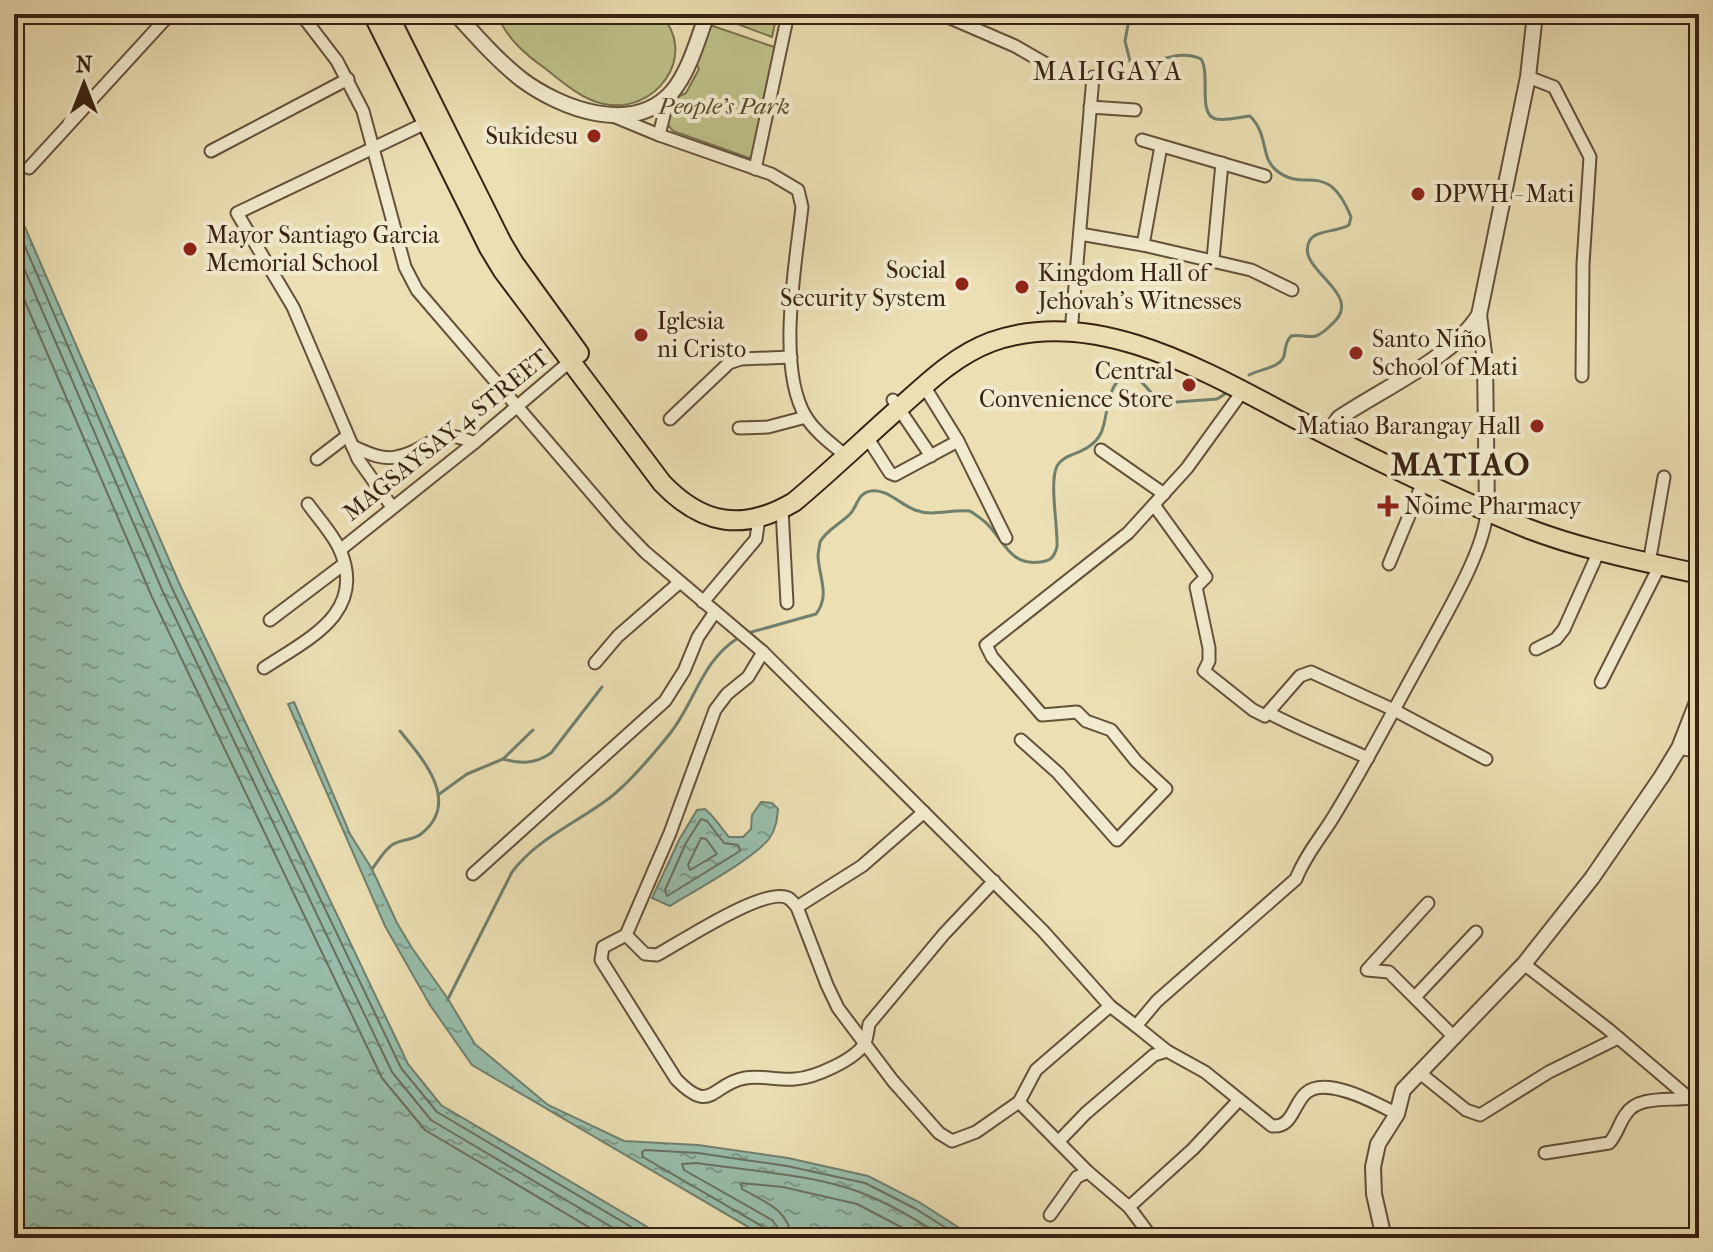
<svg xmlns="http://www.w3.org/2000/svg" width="1713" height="1252" font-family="'IM FELL French Canon',serif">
<defs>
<pattern id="water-ripples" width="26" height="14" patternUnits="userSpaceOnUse" patternTransform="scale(2)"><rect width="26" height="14" fill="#98bdaa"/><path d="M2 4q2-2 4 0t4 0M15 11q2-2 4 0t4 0" fill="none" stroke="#7d9989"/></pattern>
</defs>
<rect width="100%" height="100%" fill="#ebdfb3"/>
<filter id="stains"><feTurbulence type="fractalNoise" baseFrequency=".0025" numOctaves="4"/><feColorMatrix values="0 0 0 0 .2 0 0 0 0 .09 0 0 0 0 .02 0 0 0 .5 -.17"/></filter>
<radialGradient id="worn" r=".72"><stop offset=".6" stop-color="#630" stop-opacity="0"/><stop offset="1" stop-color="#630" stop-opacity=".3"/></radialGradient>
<g fill="#bec088" stroke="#7a714d" stroke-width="2">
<path d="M497,14H660C700,55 655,115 604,104C583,100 562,82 546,69C526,55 506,38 497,14Z"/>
<path d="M717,14H777L772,37L716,16Z"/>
<path d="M710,25L777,48L752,159L673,131L667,124L674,99L686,93L699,69L695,61Z"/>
</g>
<g fill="url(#water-ripples)" stroke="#717f6d" stroke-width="2">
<path d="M14,202L180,585L408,1064L441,1105L666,1238H14Z"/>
<path d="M294,702L350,834L372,869L397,923L412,948L448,999L475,1044L548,1105L624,1141L698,1145L788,1158L868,1176L919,1202L975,1238H767L472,1065L430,1005L385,926L288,704Z"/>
<path d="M761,802L772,803L778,809C777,820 776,829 769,839C753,859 694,891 670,906L652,898L679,840L697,810L705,809C715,817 720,827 729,837H743L751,829L752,815Z"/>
</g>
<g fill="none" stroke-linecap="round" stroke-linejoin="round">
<g stroke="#68705e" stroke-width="2">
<path d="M14,221L172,588L401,1068L437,1112L650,1238"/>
<path d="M14,245L163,592L392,1072L431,1120L630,1238"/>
<path d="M14,276L152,597L382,1078L425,1130L607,1238"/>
<path d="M701,819L707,821L724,843L738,845L740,851L667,896L665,890L686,843Z"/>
<path d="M701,838L706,839L717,854L690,870L688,865Z"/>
<path d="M769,1238L765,1228L643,1157L642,1152L645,1150L698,1153L787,1166L865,1183L916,1209L962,1238"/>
<path d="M779,1238L778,1228L772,1220L684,1170L682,1164L697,1163C749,1171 813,1174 862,1193C890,1204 919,1221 944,1238"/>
<path d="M791,1238C790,1210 763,1201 742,1189L741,1183L783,1187L857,1204L922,1238"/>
</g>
<g stroke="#717f6d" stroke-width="3">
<path d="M1130,14L1125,41L1130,61C1155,68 1176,47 1201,59C1211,75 1197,115 1216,119C1226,121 1240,117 1250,116C1269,135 1260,158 1277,171C1306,194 1327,158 1351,217L1349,225C1338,232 1316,230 1310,240C1292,270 1369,293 1331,325C1327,329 1321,334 1316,336C1308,338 1299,334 1291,336C1285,343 1286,347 1284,356C1280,368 1260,369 1249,375"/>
<path d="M748,633L816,614C831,595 818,575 818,555C818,554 820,543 820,542C826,530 842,523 851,513C858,504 858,493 871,491C886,488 901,505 915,510C933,517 951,509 970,511C977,516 984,520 990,527C1005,544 1012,566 1040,562C1051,561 1054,557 1057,547C1058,525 1049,483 1057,466C1064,452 1090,455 1101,433C1108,419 1106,384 1124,377C1141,371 1150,397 1163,403L1217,399L1228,392"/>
<path d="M503,759C521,764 535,764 551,753L602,687"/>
<path d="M438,795L467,774L503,759L533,730"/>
<path d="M372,869C378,862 384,850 392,845C400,839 412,841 421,834C462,802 422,758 400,731"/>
<path d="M448,999L512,872C536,840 572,825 604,802C626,787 651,757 668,736C695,704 700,662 738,638"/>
</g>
<defs>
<g id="minor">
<path d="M301,14L337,61L363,111L405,267L417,290L619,525L645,552L763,652L1043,931L1110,1006L1136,1026"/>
<path d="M941,14L1015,46L1048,65"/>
<path d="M788,17L814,14"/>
<path d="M14,25L21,14"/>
<path d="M14,71L15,72"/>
<path d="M1528,77L1554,87L1590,157L1583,264L1582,376"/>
<path d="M1090,107L1135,110"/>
<path d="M613,116L659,135L771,174L798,190L802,207C796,262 776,368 806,417C816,433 832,444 846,456"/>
<path d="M659,135L669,95"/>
<path d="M1142,140L1265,176"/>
<path d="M211,151L348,79"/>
<path d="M29,168L170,14"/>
<path d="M755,169L788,14"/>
<path d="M1080,234L1143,245L1161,146"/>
<path d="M1143,245L1251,270L1292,290"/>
<path d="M1213,259L1222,163"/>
<path d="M1071,333L1093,77"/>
<path d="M924,386L958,441L1006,538"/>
<path d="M893,400L931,456"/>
<path d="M670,419L729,363L741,359L791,357"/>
<path d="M739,428L768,427L806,417"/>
<path d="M867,437L890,473L895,475L958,441"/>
<path d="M352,446C366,452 380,460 396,457C428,452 436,424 474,443"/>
<path d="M1101,450L1164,494"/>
<path d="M317,459L347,436"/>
<path d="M1154,505L1206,577L1196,587L1209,648V661L1204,671L1253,710L1265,716L1300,676L1311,672L1394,710L1486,759"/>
<path d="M392,507L358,459L293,307L237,213L432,120"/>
<path d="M782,509L787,603"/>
<path d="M340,550L474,443L574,358"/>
<path d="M1651,552L1664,477"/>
<path d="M1389,564L1423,482"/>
<path d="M703,602L756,539L759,518"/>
<path d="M270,620L344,564"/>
<path d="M1536,649L1556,639L1564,629L1599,551"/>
<path d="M763,652L748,677L727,694L715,710L670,833L626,935L603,947L601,960L676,1079C712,1116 711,1084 745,1078C762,1075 779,1081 795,1079C814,1078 855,1060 865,1043C867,1038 868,1030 869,1024L944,934L994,881"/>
<path d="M595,663L618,636L680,582"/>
<path d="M264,668C308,639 367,613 340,550C333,534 318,518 308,504"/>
<path d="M1601,682L1660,565"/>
<path d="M1269,713C1301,730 1335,743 1368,758"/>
<path d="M1021,740L1058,773L1117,840L1166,789L1136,761L1111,730L1086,721L1077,712L1042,715L992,657L986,645L1128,533L1187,468L1242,392"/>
<path d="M1679,748L1699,752"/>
<path d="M473,874L665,701L684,671L698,637L715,612"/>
<path d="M1428,903L1367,970L1389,972L1453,1036"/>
<path d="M797,907L862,866L924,812"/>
<path d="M626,935L645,954L657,955C681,942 765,886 788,898C792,900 794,904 797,907L827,985L838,1008L893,1081L939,1133L952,1141L976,1132L1019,1102L1036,1070L1110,1006"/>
<path d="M1524,964L1608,1029L1689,1098"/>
<path d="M1415,997L1476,932"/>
<path d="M1420,1073L1466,1110L1480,1115L1549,1072L1618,1038"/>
<path d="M1019,1102L1088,1172L1129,1207L1152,1238"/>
<path d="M1397,1114C1378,1104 1326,1075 1306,1093C1293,1104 1293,1128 1272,1126L1205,1072L1167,1051L1136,1026L1157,1001L1296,879C1306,853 1324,834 1337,811C1368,760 1395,707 1424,655C1444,617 1485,551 1487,510"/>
<path d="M1059,1141L1086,1113L1154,1055L1167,1051"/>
<path d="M1545,1153L1609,1143C1617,1135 1619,1123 1626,1114C1638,1095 1670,1101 1689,1098"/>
<path d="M1129,1207L1193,1149L1238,1101"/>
<path d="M1050,1215L1077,1177L1088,1172"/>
</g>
<g id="tertiary">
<path d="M456,14C477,37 497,60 521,79C561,109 633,136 672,92C689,72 698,39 707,14"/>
<path d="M1479,315L1485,361L1487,510"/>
<path d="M1327,435L1339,418C1382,389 1452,358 1479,315L1528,77L1535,14"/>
<path d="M1384,1238L1374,1194L1373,1167L1378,1144L1397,1114L1403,1090L1524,964L1592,878L1662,776L1679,748L1699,697"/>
</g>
<g id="primary">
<path d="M373,14L489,248L503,271L662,483C702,525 743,532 794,502C830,472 863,440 898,409C926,384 954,356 991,342C1104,301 1227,385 1325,434C1392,468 1460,501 1529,529C1584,550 1642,561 1699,574"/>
<path d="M388,14L502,243L514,263L579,353"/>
</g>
</defs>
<use href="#minor" stroke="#64513a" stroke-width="15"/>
<use href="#tertiary" stroke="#64513a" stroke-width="18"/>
<use href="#primary" stroke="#372212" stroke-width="22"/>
<use href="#minor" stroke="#f2eace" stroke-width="11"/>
<use href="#tertiary" stroke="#f2eace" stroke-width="14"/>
<use href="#primary" stroke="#ebdfb3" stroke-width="18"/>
</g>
<g fill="#8f2418" stroke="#f2eace" stroke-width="3">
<circle cx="594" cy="136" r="8"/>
<circle cx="1418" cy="194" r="8"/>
<circle cx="190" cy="249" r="8"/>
<circle cx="962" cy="284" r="8"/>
<circle cx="1022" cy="287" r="8"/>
<circle cx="641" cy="335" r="8"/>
<circle cx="1356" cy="353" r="8"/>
<circle cx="1189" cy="385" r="8"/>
<circle cx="1537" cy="426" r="8"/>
<path d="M1384 494h8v8h8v8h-8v8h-8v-8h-8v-8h8z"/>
</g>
<g text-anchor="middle" stroke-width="8" stroke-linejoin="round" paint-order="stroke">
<g font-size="24" font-style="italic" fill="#594a30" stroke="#f2eace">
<text x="724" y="114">People's Park</text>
</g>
<g font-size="24" fill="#372212" stroke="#f2eace" text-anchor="start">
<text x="578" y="144" text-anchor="end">Sukidesu</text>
<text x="1434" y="202">DPWH - Mati</text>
<text x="206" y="243">Mayor Santiago Garcia<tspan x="206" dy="28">Memorial School</tspan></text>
<text x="946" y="278" text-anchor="end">Social<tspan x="946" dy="28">Security System</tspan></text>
<text x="1038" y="281">Kingdom Hall of<tspan x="1038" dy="28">Jehovah's Witnesses</tspan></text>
<text x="657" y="329">Iglesia<tspan x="657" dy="28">ni Cristo</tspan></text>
<text x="1372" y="347">Santo Niño<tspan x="1372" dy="28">School of Mati</tspan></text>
<text x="1173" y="379" text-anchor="end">Central<tspan x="1173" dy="28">Convenience Store</tspan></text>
<text x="1521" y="434" text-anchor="end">Matiao Barangay Hall</text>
<text x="1404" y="514">Noime Pharmacy</text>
</g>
<g font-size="24" fill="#372212" stroke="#f2eace">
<text transform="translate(446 435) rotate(-39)" y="8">MAGSAYSAY 4 STREET</text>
</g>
<g font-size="26" letter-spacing="2" fill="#372212" stroke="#f2eace">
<text x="1108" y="80">MALIGAYA</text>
</g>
<g font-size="32" font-weight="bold" letter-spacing="2" fill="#372212" stroke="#f2eace">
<text x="1461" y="475">MATIAO</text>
</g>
</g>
<rect width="1713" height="1252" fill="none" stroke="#ebdfb3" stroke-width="48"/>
<rect x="16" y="16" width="1681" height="1220" fill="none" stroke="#372212" stroke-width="4"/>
<rect x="24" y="24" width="1665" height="1204" fill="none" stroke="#372212" stroke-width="2"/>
<g transform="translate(84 84)" stroke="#f2eace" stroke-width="6" paint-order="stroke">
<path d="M0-6L14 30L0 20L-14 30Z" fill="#372212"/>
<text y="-12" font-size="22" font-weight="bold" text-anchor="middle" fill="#372212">N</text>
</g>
<rect width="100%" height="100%" filter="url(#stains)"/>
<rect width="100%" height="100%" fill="url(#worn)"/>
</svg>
